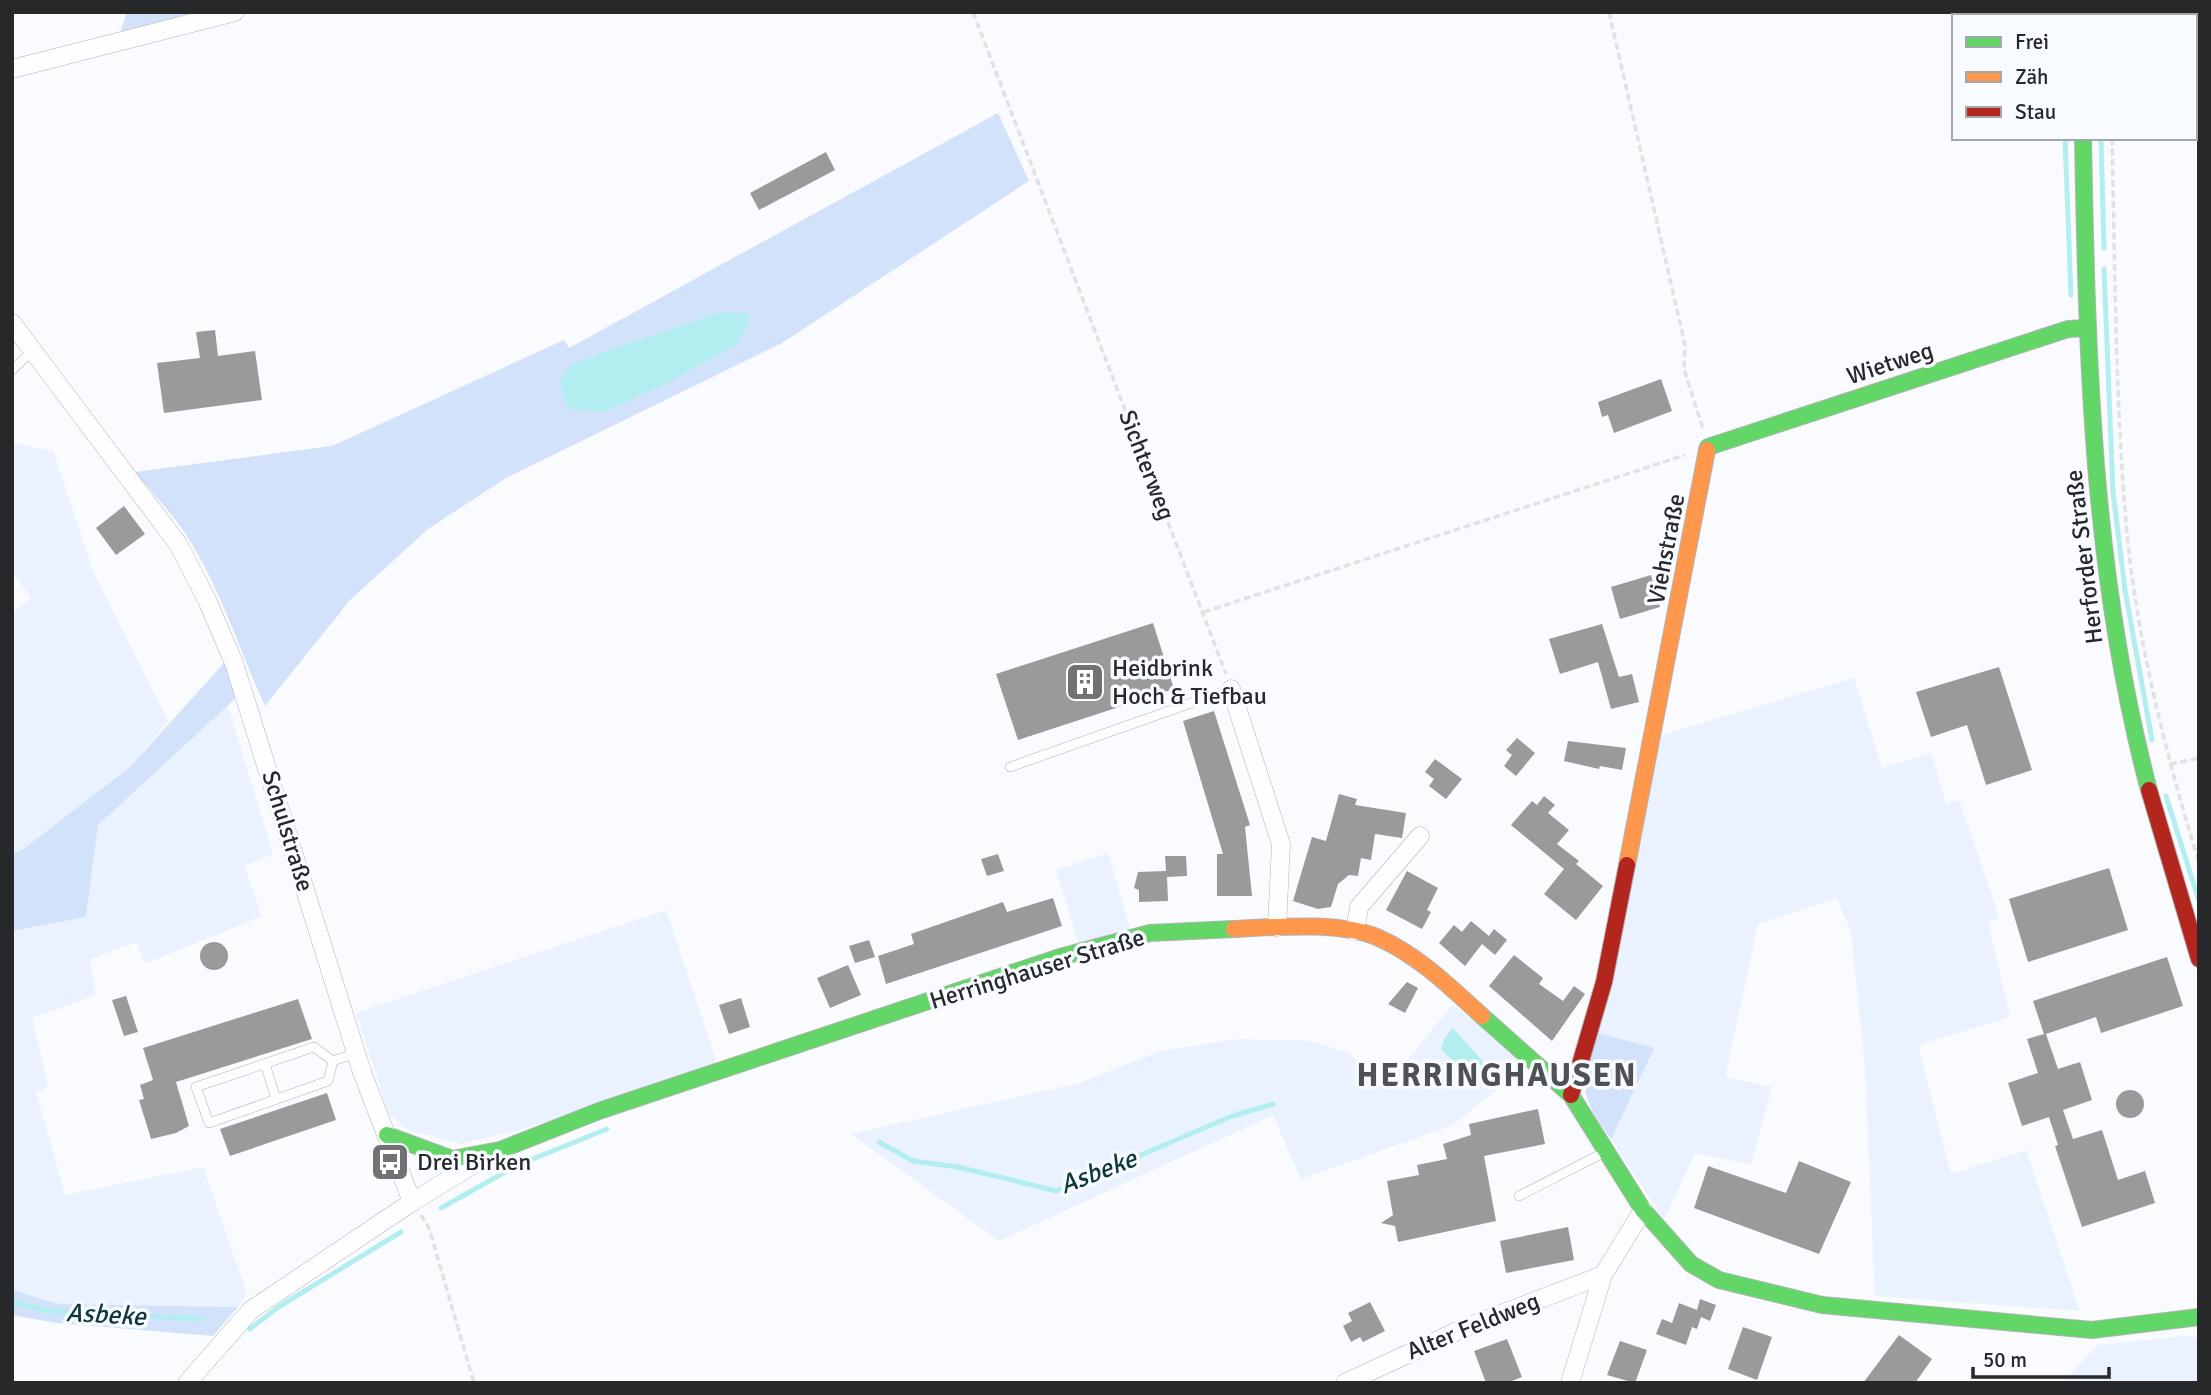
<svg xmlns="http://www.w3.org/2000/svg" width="2211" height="1395" font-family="Signika,sans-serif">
<rect width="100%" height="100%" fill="#f9fbfe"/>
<g fill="#e9f2fe">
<path d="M12,443L53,451L93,571L168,721L129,768L22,850L12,854V614L31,598L12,571Z"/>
<path d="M1854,678L1882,768L1931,753L1946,804L1959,800L1999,917L1988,923L2010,1017L1918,1045L1951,1174L2026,1150L2080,1311L1875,1296L1865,1066L1851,932L1837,898L1758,924L1725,1077L1772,1087L1751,1164L1695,1153L1664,1220L1611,1139L1598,1033L1659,736Z"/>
<path d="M227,703L273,854L244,866L262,916L145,964L137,942L90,959L96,995L32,1018L48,1087L36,1092L65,1195L203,1167L247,1294L238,1307L59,1304L12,1290V931L86,917L98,825Z"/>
<path d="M1108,853L1130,929L1079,944L1056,870Z"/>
<path d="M666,910L717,1064L526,1128L461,1144L408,1130L389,1114L356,1013Z"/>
<path d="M1453,1005L1528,1064L1453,1125L1301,1179L1273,1115L999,1241L851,1134L1080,1083L1160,1051L1239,1039L1311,1041L1349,1053L1384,1088Z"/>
<path d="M2185,1336L2199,1338V1383H2063L2097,1345Z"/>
</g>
<g fill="#d1e2fa">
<path d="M127,12H195L120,33Z"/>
<path d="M998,113L1029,181L782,343L506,478L428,529L350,600L265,706C240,652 223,595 192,544C177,518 154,495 135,472L332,446L564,340L569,348Z"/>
<path d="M226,661L238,696L98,825L86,917L12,931V854L22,850L129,768Z"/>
<path d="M1598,1033L1654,1048L1611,1139C1579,1096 1579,1084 1598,1033Z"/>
<path d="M12,1290L59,1304L238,1307L213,1336L56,1323L12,1315Z"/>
</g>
<g fill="#b2eef0">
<path d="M719,313L751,314L739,343L671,381L605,412L568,409L560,381L570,366L606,351Z"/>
<path d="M1453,1028L1487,1066L1482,1070L1455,1072L1451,1059L1441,1049L1444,1039Z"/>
</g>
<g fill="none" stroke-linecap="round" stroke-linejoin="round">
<g stroke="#b2eef0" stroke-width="5">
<path d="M2061,12V16"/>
<path d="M2097,12V16"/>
<path d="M2065,138L2071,295"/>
<path d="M2101,138L2104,248"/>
<path d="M2104,269L2113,492L2125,590L2152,740"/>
<path d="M2166,796L2199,901"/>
<path d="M879,1142L913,1161L958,1167L1057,1191L1232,1116L1273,1104"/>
<path d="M441,1208L518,1165L607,1129"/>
<path d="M12,1302L49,1311L201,1319"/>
<path d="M250,1329L280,1306L401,1232"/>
</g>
</g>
<g fill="#9a9a9b">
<path d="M826,152L835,170L759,210L750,193Z"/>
<path d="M215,330L218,356L255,351L262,400L164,413L157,363L200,358L196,332Z"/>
<path d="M1661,379L1672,411L1614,433L1608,415L1602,417L1598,402Z"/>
<path d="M124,506L145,534L116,555L96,528Z"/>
<path d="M1651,575L1660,607L1620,619L1611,587Z"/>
<path d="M1153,623L1174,689L1018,740L996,674Z"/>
<path d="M1602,624L1619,677L1632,674L1639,702L1611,709L1598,662L1560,674L1549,639Z"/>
<path d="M1999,667L2032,770L1986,785L1967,725L1931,737L1916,692Z"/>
<path d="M1214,711L1250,825L1245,827L1252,896H1217V854H1223L1183,721Z"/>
<path d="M1517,738L1535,753L1516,776L1504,766L1512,755L1506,750Z"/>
<path d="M1568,741L1626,748L1622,770L1600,766L1599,769L1564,761Z"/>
<path d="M1435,759L1462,779L1446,799L1429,786L1434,779L1425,772Z"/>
<path d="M1339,794L1357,799L1355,805L1406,813L1402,838L1375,834L1371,860L1361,858L1358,876L1349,875L1338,884L1331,907L1318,909L1293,901L1312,837L1326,841Z"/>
<path d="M1544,796L1555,805L1548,813L1569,830L1557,844L1579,861L1576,864L1603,886L1576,920L1544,894L1564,869L1511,825L1532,801L1537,805Z"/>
<path d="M998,854L1004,871L987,876L981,859Z"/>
<path d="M1165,856H1186L1187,876L1167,877L1168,901L1139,902V890L1134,888L1138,872L1166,871Z"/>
<path d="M2109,868L2128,930L2028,962L2009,899Z"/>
<path d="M1407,871L1438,888L1427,910L1431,912L1422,929L1386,910Z"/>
<path d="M1053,898L1062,926L886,984L878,956L914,944L911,934L1003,902L1007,912Z"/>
<path d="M1471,921L1489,936L1494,929L1507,940L1495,955L1482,944L1465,966L1439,943L1454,925L1462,932Z"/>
<path d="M869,940L875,957L855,963L849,946Z"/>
<circle cx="214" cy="956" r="14"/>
<path d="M1514,955L1543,978L1539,984L1563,1001L1574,986L1585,994L1552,1041L1489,986Z"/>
<path d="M2167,957L2183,1006L2101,1033L2096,1017L2046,1034L2058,1069L2080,1062L2092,1100L2063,1110L2073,1139L2102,1130L2118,1180L2145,1171L2155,1203L2082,1227L2055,1146L2058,1145L2049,1117L2022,1126L2008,1083L2038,1073L2027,1039L2044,1034L2033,1001Z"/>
<path d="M848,965L861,995L830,1008L817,978Z"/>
<path d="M1407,982L1418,988L1405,1013L1388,1004Z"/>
<path d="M126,996L138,1032L124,1036L112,1000Z"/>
<path d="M741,998L750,1027L729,1034L719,1005Z"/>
<path d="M298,999L312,1039L176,1082L189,1126L176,1133L151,1139L139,1100L144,1099L140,1085L153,1080L143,1048Z"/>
<circle cx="2130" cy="1104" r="14"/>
<path d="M327,1093L336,1120L230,1156L220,1129Z"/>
<path d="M1538,1109L1545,1144L1484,1156L1496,1221L1398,1242L1395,1226L1381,1223L1393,1215L1387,1181L1419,1175L1417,1165L1447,1159L1443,1144L1471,1135L1469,1124Z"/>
<path d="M1799,1161L1851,1182L1819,1254L1694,1208L1708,1166L1786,1193Z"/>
<path d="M1568,1227L1574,1260L1506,1273L1500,1241Z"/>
<path d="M1700,1299L1716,1305L1710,1321L1701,1317L1697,1329L1692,1327L1686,1345L1656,1334L1662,1319L1672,1323L1679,1303L1697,1310Z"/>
<path d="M1370,1302L1385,1331L1363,1342L1360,1337L1351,1342L1343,1326L1352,1321L1348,1313Z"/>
<path d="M1743,1327L1772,1337L1757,1380L1728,1369Z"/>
<path d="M1899,1335L1932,1359L1915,1383H1863Z"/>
<path d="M1507,1339L1522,1377L1507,1383H1486L1474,1351Z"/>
<path d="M1620,1341L1647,1350L1635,1383L1607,1375Z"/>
</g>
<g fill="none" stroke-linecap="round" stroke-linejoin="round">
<defs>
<g id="lane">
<path d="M12,370L32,351"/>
<path d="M1010,767L1231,689"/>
<path d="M333,1061L328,1081L209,1123L196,1087L314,1047L333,1061L356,1053"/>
<path d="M265,1064L276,1099"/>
<path d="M1519,1196L1605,1152"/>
</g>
<g id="street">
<path d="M12,69L235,12"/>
<path d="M12,323L178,544L207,600L234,663L362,1072L412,1202"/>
<path d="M1231,689L1281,844L1277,927"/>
<path d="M1355,931L1359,907L1420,836"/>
<path d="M187,1383L251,1310L412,1202L484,1158"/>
<path d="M1345,1383L1462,1329L1603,1275"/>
<path d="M1570,1383L1603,1275L1643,1210"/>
</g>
<g id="fast">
<path d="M2080,12V16"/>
<path d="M2083,138C2087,358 2092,576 2149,790"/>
<path d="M1707,450L1708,447L2068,329L2088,328"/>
<path d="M1482,1016L1571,1095L1643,1210L1691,1264L1719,1280L1822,1305L2092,1330L2199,1317"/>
<path d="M387,1135L452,1159L500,1150L599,1111L1060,957L1150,933L1234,929"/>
</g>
<g id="slow">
<path d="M1627,865L1707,450"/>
<path d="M1234,929C1275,927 1341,921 1379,938C1419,956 1450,987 1482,1016"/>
</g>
<g id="jam">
<path d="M2149,790L2199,959"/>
<path d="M1571,1095L1604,982L1627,865"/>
</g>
</defs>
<use href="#lane" stroke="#b2b3b5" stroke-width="10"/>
<use href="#street" stroke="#b2b3b5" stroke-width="19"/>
<use href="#fast" stroke="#b2b3b5" stroke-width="18"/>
<use href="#slow" stroke="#b2b3b5" stroke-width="18"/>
<use href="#jam" stroke="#b2b3b5" stroke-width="18"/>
<g stroke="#e2e2e3" stroke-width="3.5" stroke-dasharray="7 3.5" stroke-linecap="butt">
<path d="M973,12L1226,674"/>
<path d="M1609,12L1685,345L1684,369L1703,429"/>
<path d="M2109,12V16"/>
<path d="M2112,138C2115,262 2115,387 2125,510C2134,630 2164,748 2199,863"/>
<path d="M1204,612L1685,455"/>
<path d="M2170,764L2199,758"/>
<path d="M421,1215L429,1228L474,1383"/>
</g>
<use href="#lane" stroke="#fefeff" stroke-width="9"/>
<use href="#street" stroke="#fefeff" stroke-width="18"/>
<use href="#fast" stroke="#63d668" stroke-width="16"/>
<use href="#slow" stroke="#ff974d" stroke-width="16"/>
<use href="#jam" stroke="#b3261e" stroke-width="16"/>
</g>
<defs>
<symbol id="building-square" viewBox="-11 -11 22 22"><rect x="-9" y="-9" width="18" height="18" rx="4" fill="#707274" stroke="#f8fbff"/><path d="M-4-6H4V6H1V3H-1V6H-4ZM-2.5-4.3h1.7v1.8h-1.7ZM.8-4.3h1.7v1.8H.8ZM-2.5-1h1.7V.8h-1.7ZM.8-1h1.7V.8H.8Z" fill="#fff"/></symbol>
<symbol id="bus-square" viewBox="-11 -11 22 22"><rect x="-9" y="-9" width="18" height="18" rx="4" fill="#707274" stroke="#f8fbff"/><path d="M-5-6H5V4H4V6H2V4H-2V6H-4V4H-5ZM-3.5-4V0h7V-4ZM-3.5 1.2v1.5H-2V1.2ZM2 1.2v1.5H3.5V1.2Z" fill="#fff"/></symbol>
</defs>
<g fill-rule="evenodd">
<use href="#building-square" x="1063" y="660" width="44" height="44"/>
<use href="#bus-square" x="368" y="1140" width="44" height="44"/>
</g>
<g text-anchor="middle" stroke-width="7" stroke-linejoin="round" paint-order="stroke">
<g font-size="24" fill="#262829" stroke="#f8fbff">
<text transform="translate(1890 363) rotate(-18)" y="8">Wietweg</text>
<text transform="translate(1147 465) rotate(69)" y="8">Sichterweg</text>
<text transform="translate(1666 549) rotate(-79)" y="8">Viehstraße</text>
<text transform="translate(2084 557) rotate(-97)" y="8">Herforder Straße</text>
<text transform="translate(288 831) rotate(73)" y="8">Schulstraße</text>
<text transform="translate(1037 969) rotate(-17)" y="8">Herringhauser Straße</text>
<text transform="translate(1473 1326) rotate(-22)" y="8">Alter Feldweg</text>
</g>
<g font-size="24" fill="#262829" stroke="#f8fbff" text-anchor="start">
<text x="1112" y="676">Heidbrink<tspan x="1112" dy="28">Hoch &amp; Tiefbau</tspan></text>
<text x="417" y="1170">Drei Birken</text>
</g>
<g font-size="26" font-style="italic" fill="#0e3839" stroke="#f8fbff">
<text transform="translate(1098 1171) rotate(-21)" y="9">Asbeke</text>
<text transform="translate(106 1314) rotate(3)" y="9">Asbeke</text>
</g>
<g font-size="32" font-weight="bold" letter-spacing="2" fill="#4f5155" stroke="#f8fbff">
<text x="1497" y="1086">HERRINGHAUSEN</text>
</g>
</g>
<rect width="2211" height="1395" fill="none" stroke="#262829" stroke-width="28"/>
<rect x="1952" y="14" width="245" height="126" fill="#f8fbff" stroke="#a4a7a9" stroke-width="2"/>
<rect x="1966" y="37" width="35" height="10" fill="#63d668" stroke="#a4a7a9" stroke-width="2"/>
<text x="2015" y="49" font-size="21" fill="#262829">Frei</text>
<rect x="1966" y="72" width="35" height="10" fill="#ff974d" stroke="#a4a7a9" stroke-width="2"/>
<text x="2015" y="84" font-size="21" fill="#262829">Zäh</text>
<rect x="1966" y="107" width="35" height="10" fill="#b3261e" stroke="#a4a7a9" stroke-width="2"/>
<text x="2015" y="119" font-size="21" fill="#262829">Stau</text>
<path d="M1973 1367v10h136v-10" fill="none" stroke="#262829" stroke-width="3.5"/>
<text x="1983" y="1367" font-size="21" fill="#262829" stroke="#f8fbff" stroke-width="5" paint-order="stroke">50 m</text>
</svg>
